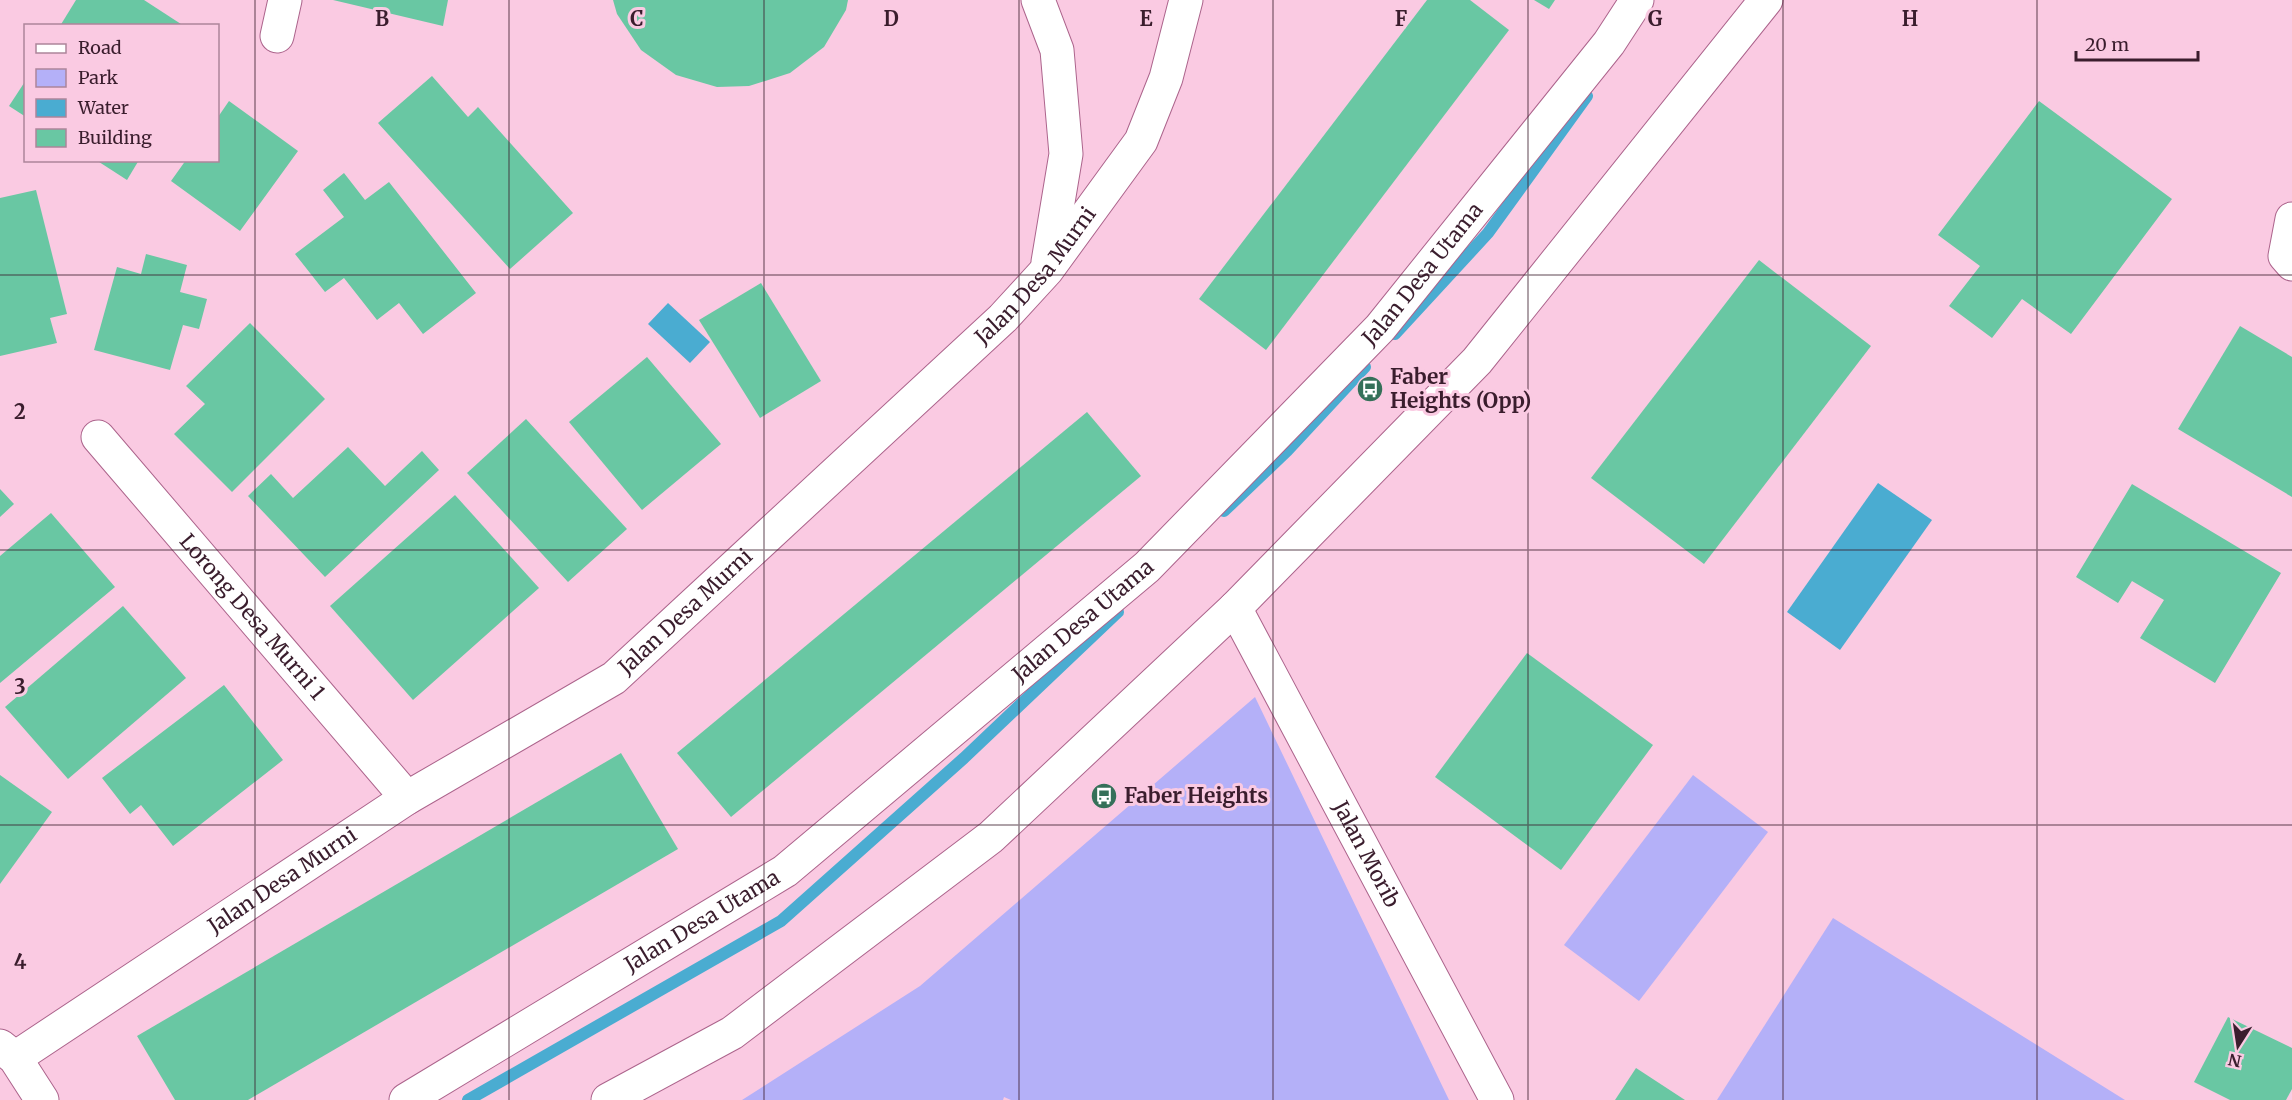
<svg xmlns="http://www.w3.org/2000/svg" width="2292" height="1100" font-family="Merriweather,serif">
<rect width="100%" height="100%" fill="#facae2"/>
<g fill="#b4b0f8">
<path d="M1255,697L1449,1100H1011L1004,1097L1003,1100H742L920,986Z"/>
<path d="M1693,775L1768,832L1639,1001L1564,945Z"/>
<path d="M1833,918L2125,1100H1717Z"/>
</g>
<g fill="#4aacd1">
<path d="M668,303L710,342L690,363L648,324Z"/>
<path d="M1878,483L1932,520L1840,650L1787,612Z"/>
</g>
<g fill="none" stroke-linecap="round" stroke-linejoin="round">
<g stroke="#4aacd1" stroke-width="12">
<path d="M1395,334L1488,233L1587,96"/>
<path d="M1224,511L1287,451L1365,367"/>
<path d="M468,1100L781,921L964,758L1118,612"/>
</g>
</g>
<g fill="#69c7a3">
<path d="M76,0H144L184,26H60Z"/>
<path d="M333,0H448L443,26Z"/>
<path d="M613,0H848L846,10L824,47L790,73L749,86L717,87L676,75L641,50L617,14Z"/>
<path d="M1427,0H1470L1509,30L1266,350L1199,299Z"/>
<path d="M1534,0H1555L1549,9Z"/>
<path d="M432,76L468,117L478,107L573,213L510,269L378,123Z"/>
<path d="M26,80V117L9,106Z"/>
<path d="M229,101L298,151L240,231L171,181L186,160H218V117Z"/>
<path d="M2039,101L2172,199L2071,334L2022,299L1992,338L1949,306L1980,266L1938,235Z"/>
<path d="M96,160H139L127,180Z"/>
<path d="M344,173L365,200L389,182L476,293L423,334L399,303L377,320L344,278L325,292L295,254L344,217L323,190Z"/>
<path d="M36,190L67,314L50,318L57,343L0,356V198Z"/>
<path d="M146,254L187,265L180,292L207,299L199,329L183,325L170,370L94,350L117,267L141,274Z"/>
<path d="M1759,260L1871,346L1704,564L1591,478Z"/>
<path d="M761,283L821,381L760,418L699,320Z"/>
<path d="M250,323L325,399L232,492L174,434L205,404L186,386Z"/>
<path d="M2240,326L2292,357V497L2178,429Z"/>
<path d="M647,357L721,444L642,510L569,422Z"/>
<path d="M1087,412L1141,476L731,817L677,753Z"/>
<path d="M526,419L627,529L568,582L467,473Z"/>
<path d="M348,447L385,486L422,451L439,470L325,577L248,496L271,474L293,498Z"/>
<path d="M2132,484L2281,573L2215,683L2140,638L2164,600L2132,581L2118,603L2076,577Z"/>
<path d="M0,489L14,504L0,517Z"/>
<path d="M455,495L539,588L413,700L330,606Z"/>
<path d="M51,513L115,587L0,683V556Z"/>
<path d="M123,606L186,678L68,779L5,707Z"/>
<path d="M1527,653L1653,745L1561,870L1435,777Z"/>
<path d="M224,685L283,760L173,846L141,805L130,814L102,778Z"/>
<path d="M621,753L678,849L248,1100H175L137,1036Z"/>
<path d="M0,775L52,812L0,884Z"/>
<path d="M2228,1017L2292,1048V1089L2286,1100H2230L2194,1082Z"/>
<path d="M1636,1068L1685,1100H1615Z"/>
</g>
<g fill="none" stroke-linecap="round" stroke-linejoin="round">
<defs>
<g id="minor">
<path d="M1038,0L1057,50L1066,154L1048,262"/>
<path d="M277,36L285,0"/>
<path d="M2292,219L2285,256L2292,264"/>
<path id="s1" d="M98,437L407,798"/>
<path id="s2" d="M1235,608L1497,1100"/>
<path d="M0,1046L15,1058L42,1100"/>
<path id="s3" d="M15,1058L407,798L614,678L1003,318L1047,270L1141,141L1166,78L1186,0"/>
<path id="s4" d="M406,1100L785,871L1147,567L1380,328L1609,43L1637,0"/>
<path d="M608,1100L732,1033L991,837L1235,608L1477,361L1766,0"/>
</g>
</defs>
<use href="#minor" stroke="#ac648c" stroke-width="35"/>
<use href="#minor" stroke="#fff" stroke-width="33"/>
</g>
<path fill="none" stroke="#3a1d2d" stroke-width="1.5" stroke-opacity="0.55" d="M255,0V1100M509,0V1100M764,0V1100M1019,0V1100M1273,0V1100M1528,0V1100M1783,0V1100M2037,0V1100M0,275H2292M0,550H2292M0,825H2292"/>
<defs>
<symbol id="bus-disc" viewBox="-11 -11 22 22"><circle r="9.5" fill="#357059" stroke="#facae2"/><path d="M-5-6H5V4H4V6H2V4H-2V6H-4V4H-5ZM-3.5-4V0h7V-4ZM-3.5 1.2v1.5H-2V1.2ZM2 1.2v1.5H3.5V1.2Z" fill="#fff"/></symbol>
</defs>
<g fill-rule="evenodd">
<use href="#bus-disc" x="1355" y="374" width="30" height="30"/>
<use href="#bus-disc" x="1089" y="781" width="30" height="30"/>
</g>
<g text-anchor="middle" stroke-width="6" stroke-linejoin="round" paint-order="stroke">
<g font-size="21" fill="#3a1d2d" stroke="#facae2">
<text dy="7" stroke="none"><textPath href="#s4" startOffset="1318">Jalan Desa Utama</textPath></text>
<text dy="7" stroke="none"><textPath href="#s3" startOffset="1293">Jalan Desa Murni</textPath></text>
<text dy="7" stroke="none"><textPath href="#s3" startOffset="807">Jalan Desa Murni</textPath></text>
<text dy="7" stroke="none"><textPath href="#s1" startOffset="237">Lorong Desa Murni 1</textPath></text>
<text dy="7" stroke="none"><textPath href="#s4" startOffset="832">Jalan Desa Utama</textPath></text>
<text dy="7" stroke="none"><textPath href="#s2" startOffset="279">Jalan Morib</textPath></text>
<text dy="7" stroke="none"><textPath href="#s3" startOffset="321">Jalan Desa Murni</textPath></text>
<text dy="7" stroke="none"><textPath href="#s4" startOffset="346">Jalan Desa Utama</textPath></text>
</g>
<g font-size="21" font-weight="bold" fill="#3a1d2d" stroke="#facae2" text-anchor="start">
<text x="1390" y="384">Faber<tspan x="1390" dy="24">Heights (Opp)</tspan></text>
<text x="1124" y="803">Faber Heights</text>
</g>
</g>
<g font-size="20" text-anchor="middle" font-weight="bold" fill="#3a1d2d" stroke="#facae2" stroke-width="6" stroke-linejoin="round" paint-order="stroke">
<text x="382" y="26">B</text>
<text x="637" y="26">C</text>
<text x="891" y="26">D</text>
<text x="1146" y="26">E</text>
<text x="1401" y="26">F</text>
<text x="1655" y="26">G</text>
<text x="1910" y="26">H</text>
<text x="20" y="419">2</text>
<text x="20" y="694">3</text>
<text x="20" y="969">4</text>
</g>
<rect x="24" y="24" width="195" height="138" fill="#facae2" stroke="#ad859a" stroke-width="1.5"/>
<rect x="36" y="44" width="30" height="9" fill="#ffffff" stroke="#ad859a" stroke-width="1.5"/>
<text x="78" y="54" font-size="18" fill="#3a1d2d">Road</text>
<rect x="36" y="69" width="30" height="18" fill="#b4b0f8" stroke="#ad859a" stroke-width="1.5"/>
<text x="78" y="84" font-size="18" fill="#3a1d2d">Park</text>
<rect x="36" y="99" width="30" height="18" fill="#4aacd1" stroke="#ad859a" stroke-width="1.5"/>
<text x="78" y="114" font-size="18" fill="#3a1d2d">Water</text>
<rect x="36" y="129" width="30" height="18" fill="#69c7a3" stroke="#ad859a" stroke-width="1.5"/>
<text x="78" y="144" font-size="18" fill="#3a1d2d">Building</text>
<g transform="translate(2238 1046) rotate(192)" stroke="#facae2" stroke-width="4.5" paint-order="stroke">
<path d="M0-4.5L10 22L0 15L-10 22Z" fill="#3a1d2d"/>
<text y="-9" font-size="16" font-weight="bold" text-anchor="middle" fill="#3a1d2d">N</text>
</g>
<path d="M2076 51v9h122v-9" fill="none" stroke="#3a1d2d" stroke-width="3"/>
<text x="2085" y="51" font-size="18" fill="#3a1d2d" stroke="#facae2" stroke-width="4.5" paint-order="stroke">20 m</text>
</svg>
